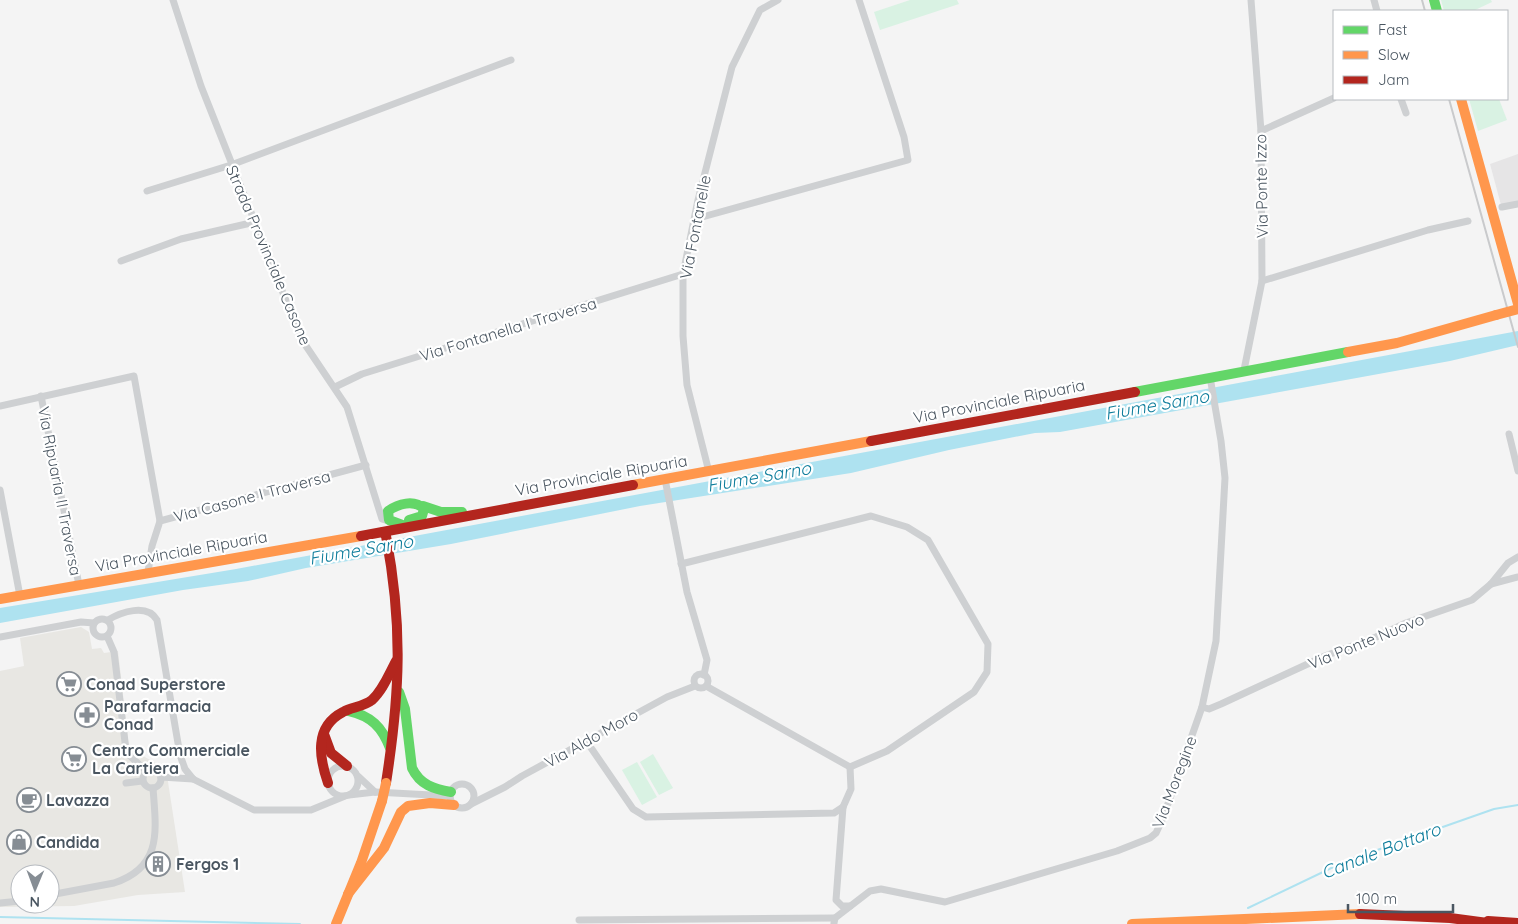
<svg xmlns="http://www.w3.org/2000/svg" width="1518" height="924" font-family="Quicksand,sans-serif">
<rect width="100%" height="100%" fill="#f4f4f4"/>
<path fill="#e8e7e3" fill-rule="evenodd" d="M81,627L89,632L92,649L101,648L104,653L118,651L129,748L166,769L185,892L138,895L74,906L0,907V671L24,666L20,638ZM20,874H50V904H20Z"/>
<path fill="#e6e5e6" d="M1518,154V202L1501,205L1490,164Z"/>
<g fill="#d9f2e3">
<path d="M910,0H957L959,4L880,30L874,12Z"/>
<path d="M1441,0H1491L1492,2L1473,11H1444Z"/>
<path d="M1469,99H1499L1507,120L1478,131Z"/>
<path d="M653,754L673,788L659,795L640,762Z"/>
<path d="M637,762L657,797L642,805L622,770Z"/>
</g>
<path fill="#aee2f0" d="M1518,331V345L1450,361L1060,432L1035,433L949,450L851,473L640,506L451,544L306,568L248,581L183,590L0,623V608L236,569Z"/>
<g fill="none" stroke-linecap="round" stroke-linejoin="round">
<g stroke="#aee2f0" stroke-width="2">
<path d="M1248,908L1346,861L1494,809L1518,805"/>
<path d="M0,917L300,924"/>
</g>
<g stroke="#ced0d2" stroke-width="7">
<path d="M173,0L201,86L287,303L302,340L347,407L382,519L391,522"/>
<path d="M1374,0L1377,11"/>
<path d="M1401,99L1406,113"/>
<path d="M1261,131L1334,98"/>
<path d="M147,191L231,165L511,60"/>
<path d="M1502,207L1518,204"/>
<path d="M695,219L908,160L904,137L859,0"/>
<path d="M121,261L181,239L255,222"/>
<path d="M1262,281L1428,230L1468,221"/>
<path d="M1244,370L1262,281L1261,131L1251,0"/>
<path d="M335,387L362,374L683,274"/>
<path d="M41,396L79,585"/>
<path d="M0,406L134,376L160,521"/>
<path d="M1509,434L1518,471"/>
<path d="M709,472L687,385L683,336V274L698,200L732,67L760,10L778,0"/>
<path d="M665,479L687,592L707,660L704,675"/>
<path d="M0,490L20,596"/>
<path d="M681,564L871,516L907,527L928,540L988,644L987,672L974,692L887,751L850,767L706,686"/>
<path d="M148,572L152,546L160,521L366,465"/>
<path d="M1491,584L1518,577"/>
<circle cx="102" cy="628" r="9"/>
<path d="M108,620C121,612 147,603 157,620L180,755L185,769L193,779L254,810H311L345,796"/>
<path d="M107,636L114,652L126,750L128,754L146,771"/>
<path d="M0,637L81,622L94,623"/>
<circle cx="701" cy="681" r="7"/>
<path d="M1202,707L1209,709L1221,704L1325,656L1376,637L1406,623L1472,600L1491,584L1508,563L1518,557"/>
<path d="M587,742L633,809L646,817L834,813L843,807"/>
<circle cx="343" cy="781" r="15"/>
<circle cx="152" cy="779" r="9"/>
<path d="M161,777L193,779"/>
<path d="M359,777L375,792"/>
<path d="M126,783L142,781"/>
<circle cx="462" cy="796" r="12"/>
<path d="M349,795L375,792L450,796"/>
<path d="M471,804L505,787L522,776L667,697L695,686"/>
<path d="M50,895L114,883C163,867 156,830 153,788"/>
<path d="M0,903L20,901"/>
<path d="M850,906H842L836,900L843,807L851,789L850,767"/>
<path d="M579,920L835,918"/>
<path d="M834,923L835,918L870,891L881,889L945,902L1117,851L1150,838L1156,833L1163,818L1202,707L1216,641L1225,478L1221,441L1210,377"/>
</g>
<g stroke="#63d668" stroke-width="10">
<path d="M1434,0L1437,11"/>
<path d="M1135,392L1348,352"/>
<path d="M423,506L441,512H462"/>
<path d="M405,526L389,520L388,511C398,504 414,499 424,509L422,516L409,520"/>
<path d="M399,692L405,709L412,768C420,785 434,789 451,792"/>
<path d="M349,711C371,716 382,727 390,748"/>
</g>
<g stroke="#ff974d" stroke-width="10">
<path d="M1461,99L1518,304"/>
<path d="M1348,352L1397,343L1496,315"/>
<path d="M633,485L871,441"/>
<path d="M0,599L361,536"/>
<path d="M348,894L384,848L401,812L408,806L430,803L454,805"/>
<path d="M336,924L361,863L382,801"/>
<path d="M1132,924L1360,914"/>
</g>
<g stroke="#b3261e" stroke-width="10">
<path d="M871,441L1135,392"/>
<path d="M383,532L386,536C403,626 400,693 386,783"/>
<path d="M361,536L633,485"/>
<path d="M324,734L331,753L347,766"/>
<path d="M328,783C319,757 314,727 343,712C352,707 363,707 372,700C383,690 389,674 396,661"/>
<path d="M1360,914L1450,918L1495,924"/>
<path d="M1488,921L1518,923"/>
</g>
<g stroke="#c9cacc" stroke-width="2">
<path d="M1422,0L1425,11"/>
<path d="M1449,99L1518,347"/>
</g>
<g stroke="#ff974d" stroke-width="10">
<path d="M1496,315L1518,309"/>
<path d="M382,801L386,783"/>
</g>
</g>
<defs>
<symbol id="supermarket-ring" viewBox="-11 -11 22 22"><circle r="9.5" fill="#fff" stroke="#868d94" stroke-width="1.5"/><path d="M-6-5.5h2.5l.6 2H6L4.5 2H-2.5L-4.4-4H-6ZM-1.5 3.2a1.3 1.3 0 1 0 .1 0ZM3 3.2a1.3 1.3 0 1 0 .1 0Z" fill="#868d94"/></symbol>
<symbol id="pharmacy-ring" viewBox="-11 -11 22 22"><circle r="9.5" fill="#fff" stroke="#868d94" stroke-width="1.5"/><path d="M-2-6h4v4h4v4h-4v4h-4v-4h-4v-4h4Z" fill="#868d94"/></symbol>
<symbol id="cafe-ring" viewBox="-11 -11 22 22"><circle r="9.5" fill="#fff" stroke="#868d94" stroke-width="1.5"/><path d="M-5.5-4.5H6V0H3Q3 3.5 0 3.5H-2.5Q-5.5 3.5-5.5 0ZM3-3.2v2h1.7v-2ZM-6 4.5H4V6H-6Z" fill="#868d94"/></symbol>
<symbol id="shop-ring" viewBox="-11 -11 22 22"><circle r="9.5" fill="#fff" stroke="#868d94" stroke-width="1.5"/><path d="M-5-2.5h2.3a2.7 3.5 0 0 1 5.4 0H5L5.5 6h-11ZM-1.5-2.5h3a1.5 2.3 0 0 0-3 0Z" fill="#868d94"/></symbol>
<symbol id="building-ring" viewBox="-11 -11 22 22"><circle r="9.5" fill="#fff" stroke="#868d94" stroke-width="1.5"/><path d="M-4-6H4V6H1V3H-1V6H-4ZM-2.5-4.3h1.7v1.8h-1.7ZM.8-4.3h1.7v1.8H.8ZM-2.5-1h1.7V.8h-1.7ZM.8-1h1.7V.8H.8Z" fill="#868d94"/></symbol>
</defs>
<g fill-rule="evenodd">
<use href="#supermarket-ring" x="55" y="670" width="28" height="28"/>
<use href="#pharmacy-ring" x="73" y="701" width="28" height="28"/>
<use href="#supermarket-ring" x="60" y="745" width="28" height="28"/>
<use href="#cafe-ring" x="15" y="786" width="28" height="28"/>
<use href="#shop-ring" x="5" y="828" width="28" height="28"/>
<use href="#building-ring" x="144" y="850" width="28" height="28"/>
</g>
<g text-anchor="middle" stroke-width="4.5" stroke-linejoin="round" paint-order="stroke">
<g font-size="16" fill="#4a5661" stroke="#fff">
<text transform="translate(1261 186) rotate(-91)" y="6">Via Ponte Izzo</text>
<text transform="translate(695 227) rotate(-79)" y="6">Via Fontanelle</text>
<text transform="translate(269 255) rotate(67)" y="6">Strada Provinciale Casone</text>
<text transform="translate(508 329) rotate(-17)" y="6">Via Fontanella I Traversa</text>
<text transform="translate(999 401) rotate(-11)" y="6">Via Provinciale Ripuaria</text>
<text transform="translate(601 475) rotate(-10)" y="6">Via Provinciale Ripuaria</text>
<text transform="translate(60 491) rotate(79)" y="6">Via Ripuaria II Traversa</text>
<text transform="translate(252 496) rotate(-15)" y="6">Via Casone I Traversa</text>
<text transform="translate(181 551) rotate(-10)" y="6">Via Provinciale Ripuaria</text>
<text transform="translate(1366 641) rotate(-22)" y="6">Via Ponte Nuovo</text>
<text transform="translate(591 738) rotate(-29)" y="6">Via Aldo Moro</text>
<text transform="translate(1174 782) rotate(-69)" y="6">Via Moregine</text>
</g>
<g font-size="16" font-weight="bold" fill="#4a5661" stroke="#fff" text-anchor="start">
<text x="86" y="690">Conad Superstore</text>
<text x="104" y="712">Parafarmacia<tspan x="104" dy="18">Conad</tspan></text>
<text x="92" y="756">Centro Commerciale<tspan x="92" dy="18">La Cartiera</tspan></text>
<text x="46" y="806">Lavazza</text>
<text x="36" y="848">Candida</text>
<text x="176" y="870">Fergos 1</text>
</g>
<g font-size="18" font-style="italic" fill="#0c7c9b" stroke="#fff">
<text transform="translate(1157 405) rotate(-10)" y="6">Fiume Sarno</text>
<text transform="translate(759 477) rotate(-10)" y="6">Fiume Sarno</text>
<text transform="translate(361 550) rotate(-10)" y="6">Fiume Sarno</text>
<text transform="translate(1381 851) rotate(-21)" y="6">Canale Bottaro</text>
</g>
</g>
<rect x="1333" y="10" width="175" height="90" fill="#ffffff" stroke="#b7bbc0"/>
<rect x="1343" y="26" width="25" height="8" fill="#63d668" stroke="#b7bbc0"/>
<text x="1378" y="35" font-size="15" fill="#4a5661">Fast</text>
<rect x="1343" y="51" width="25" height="8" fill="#ff974d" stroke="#b7bbc0"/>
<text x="1378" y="60" font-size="15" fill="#4a5661">Slow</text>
<rect x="1343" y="76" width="25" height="8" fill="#b3261e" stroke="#b7bbc0"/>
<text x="1378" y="85" font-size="15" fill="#4a5661">Jam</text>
<g transform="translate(35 889) rotate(181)"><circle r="24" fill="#ffffff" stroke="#b7bbc0"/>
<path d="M0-4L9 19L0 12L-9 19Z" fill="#868d94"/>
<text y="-8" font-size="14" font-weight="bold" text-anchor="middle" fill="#4a5661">N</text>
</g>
<path d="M1348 904v8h105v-8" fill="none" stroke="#4a5661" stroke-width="2.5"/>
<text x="1356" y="904" font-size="15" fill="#4a5661" stroke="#ffffff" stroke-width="4" paint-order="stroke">100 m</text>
</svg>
